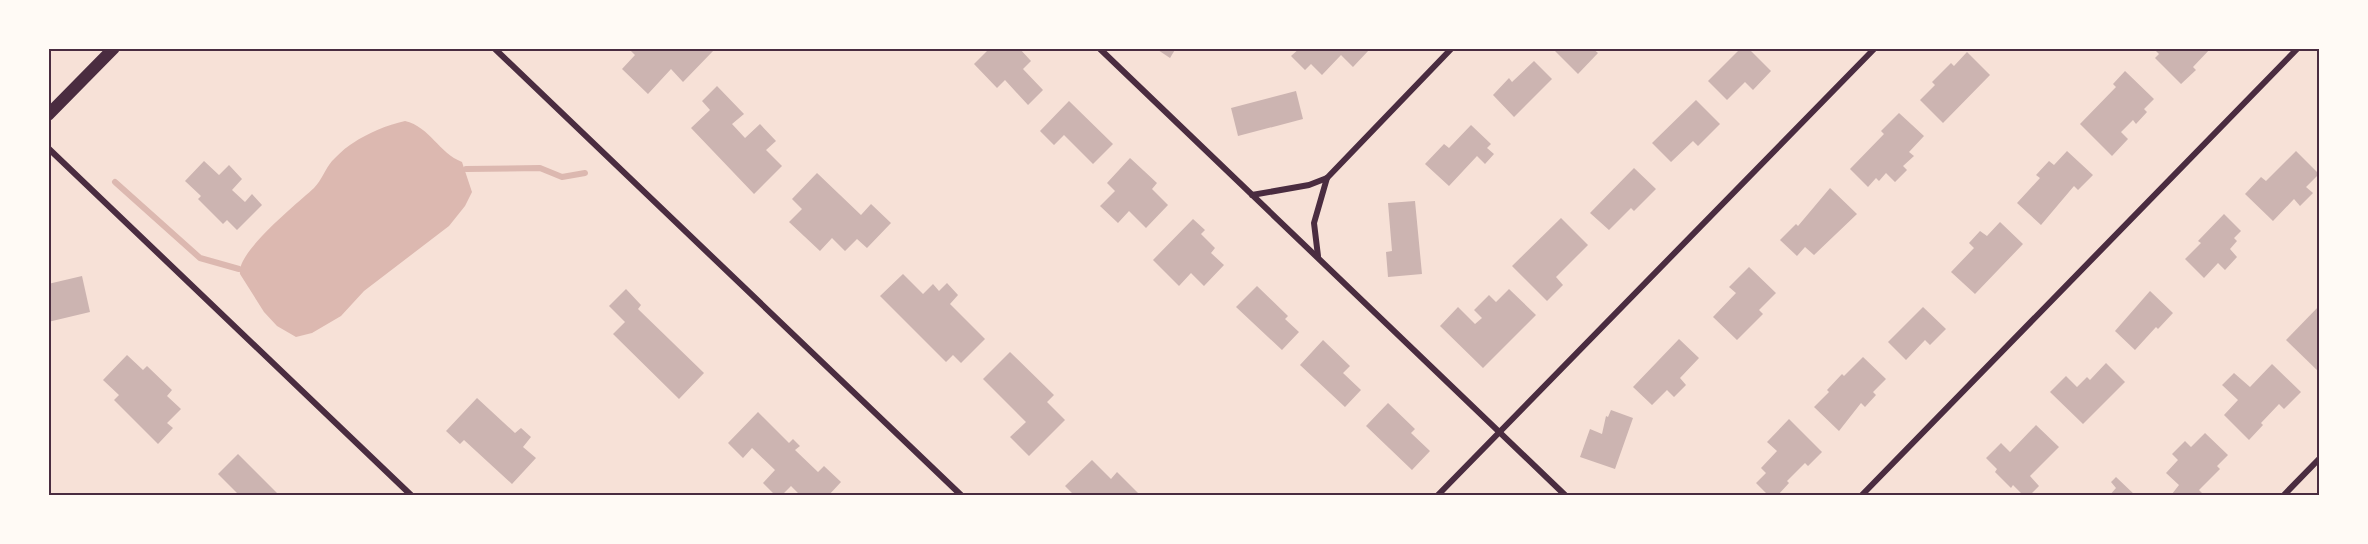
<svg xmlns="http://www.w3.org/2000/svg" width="2368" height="544" font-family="'Fira Sans',sans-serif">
<rect width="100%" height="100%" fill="#f7e1d7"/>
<path fill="#dcb8b0" d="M405,121C430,127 439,153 462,162L472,192L465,206L449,226L364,291L341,316L312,333L296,337L277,326L264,312L240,274C236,252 298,203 314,188C322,180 325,169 332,161C338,155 346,147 353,143C368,133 387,125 405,121Z"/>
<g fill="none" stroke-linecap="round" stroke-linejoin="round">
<g stroke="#dcb8b0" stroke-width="6">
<path d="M466,169L540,168L562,177L585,173"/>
<path d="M115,182L200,258L239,269"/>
</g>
</g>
<g fill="#ccb4b1">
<path d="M628,48H711L714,50L683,82L671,69L648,94L622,69L635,55Z"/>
<path d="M990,48H1019L1031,61L1023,69L1043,90L1028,105L1005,80L997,88L974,64Z"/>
<path d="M1155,48H1176L1170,58Z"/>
<path d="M1300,48H1367L1369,50L1353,67L1341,55L1322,75L1311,64L1305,70L1291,56Z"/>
<path d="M1552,48H1592L1598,53L1578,74Z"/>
<path d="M1741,48H1748L1771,71L1753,90L1745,82L1727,100L1708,81Z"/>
<path d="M2157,48H2211L2193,67L2196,70L2181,84L2155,58L2159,54L2155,50Z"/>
<path d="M1967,52L1990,75L1943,123L1920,100L1935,85L1932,82L1951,63L1954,66Z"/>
<path d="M1534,61L1552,79L1514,117L1493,95L1509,78L1512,82Z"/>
<path d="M2125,71L2154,99L2144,109L2147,112L2136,124L2133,120L2121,132L2128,139L2112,156L2080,124L2116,87L2113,84Z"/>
<path d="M717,86L744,114L732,124L745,138L760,124L776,141L766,150L782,166L754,194L691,128L710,110L702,101Z"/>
<path d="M1296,91L1303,119L1238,136L1231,108Z"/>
<path d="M1696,100L1720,124L1698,146L1693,141L1671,162L1652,143Z"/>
<path d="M1069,101L1113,144L1093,164L1064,135L1054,145L1040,131Z"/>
<path d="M1899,113L1924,136L1909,152L1914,156L1903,166L1907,170L1895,182L1886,173L1879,181L1876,178L1868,187L1850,169L1884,134L1881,131Z"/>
<path d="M1471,125L1491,144L1487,148L1494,154L1485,164L1477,156L1449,186L1425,164L1444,144L1449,148Z"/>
<path d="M2067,151L2093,175L2078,190L2074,186L2041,225L2017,203L2040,178L2036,175L2049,161L2054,165Z"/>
<path d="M2296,151L2319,174L2306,187L2313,193L2300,206L2294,199L2273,221L2245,194L2261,177L2266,181Z"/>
<path d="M1130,158L1157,183L1152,189L1168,205L1146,228L1129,211L1118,223L1100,206L1115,191L1107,183Z"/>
<path d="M204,161L219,175L229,165L242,179L232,190L245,202L252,194L262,205L237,230L227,220L223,224L198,199L201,196L185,181Z"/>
<path d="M1634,168L1656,189L1634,211L1631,208L1609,230L1590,213Z"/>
<path d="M817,173L861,215L871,204L891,223L867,248L857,239L845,251L832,238L820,251L789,222L802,209L792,199Z"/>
<path d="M1830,188L1857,214L1814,255L1805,247L1797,256L1780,240L1796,224L1798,226Z"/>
<path d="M1415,201L1422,274L1388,277L1386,252L1392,251L1388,203Z"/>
<path d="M2224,214L2241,231L2234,238L2237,241L2230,249L2237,257L2225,270L2218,263L2204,278L2185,259L2201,243L2198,241Z"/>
<path d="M1561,218L1588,245L1556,277L1563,285L1547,301L1512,266Z"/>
<path d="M1193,219L1205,230L1201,234L1215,248L1211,253L1224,265L1204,286L1191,273L1179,286L1153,260Z"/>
<path d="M2000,222L2023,244L1975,294L1951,272L1974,248L1969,243L1980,231L1987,236Z"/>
<path d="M1749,267L1776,293L1759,310L1763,314L1737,340L1713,317L1736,293L1729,287Z"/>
<path d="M903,274L923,294L933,284L939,291L947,283L958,295L950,304L985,339L961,363L953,355L946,362L880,296Z"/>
<path d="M82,276L90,312L48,322V284Z"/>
<path d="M1257,286L1288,316L1285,319L1299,332L1282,350L1236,307Z"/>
<path d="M626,289L641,305L638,309L704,373L679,399L613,334L625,322L609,306Z"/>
<path d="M1509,289L1536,315L1483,368L1440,326L1458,307L1475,324L1482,318L1474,310L1489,295L1496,302Z"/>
<path d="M2150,291L2173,313L2158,329L2156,327L2135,350L2115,331Z"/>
<path d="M2320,305V373L2286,340Z"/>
<path d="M1923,307L1946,329L1930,345L1925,340L1906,360L1888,342Z"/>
<path d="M1679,339L1699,358L1680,378L1686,385L1674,397L1667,390L1652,405L1633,387Z"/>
<path d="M1323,340L1350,366L1343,373L1361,390L1345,407L1300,365Z"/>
<path d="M1010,352L1054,395L1047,402L1065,420L1029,456L1010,437L1026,422L983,379Z"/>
<path d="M127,355L143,370L147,366L172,390L167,396L181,409L167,423L173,428L158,444L114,400L119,395L103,380Z"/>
<path d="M1863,357L1886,379L1873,392L1876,395L1865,407L1861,403L1839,431L1814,407L1829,392L1827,390L1842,374L1844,376Z"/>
<path d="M2106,363L2125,382L2083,424L2050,392L2066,376L2077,387L2087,377L2090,380Z"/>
<path d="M2272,364L2301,392L2284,409L2279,404L2261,423L2263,425L2249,440L2224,415L2238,400L2222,385L2234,373L2250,387Z"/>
<path d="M477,398L515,433L521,428L531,437L523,447L536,458L512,484L464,440L460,444L446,431Z"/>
<path d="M1388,403L1415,429L1411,433L1430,451L1412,470L1366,426Z"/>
<path d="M1611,410L1633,418L1615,469L1580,457L1590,429L1602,434L1606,416L1608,417Z"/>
<path d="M758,412L789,443L793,439L800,446L795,450L818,472L824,466L841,482L828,496H801L791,486L781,496H776L763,483L775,470L752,448L743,458L728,443Z"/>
<path d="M1789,419L1822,452L1808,466L1805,463L1787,481L1789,483L1777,496H1769L1756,483L1766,473L1761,468L1777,451L1767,442Z"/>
<path d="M2036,425L2059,447L2030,476L2039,486L2029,496H2024L2013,485L2011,488L1995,472L1997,469L1986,458L2001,443L2010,452Z"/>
<path d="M2205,433L2228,455L2217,466L2220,469L2199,490L2202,493L2199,496H2174L2172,494L2179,485L2166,473L2178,460L2172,454L2185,441L2191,447Z"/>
<path d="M238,454L280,496H240L218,474Z"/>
<path d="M1092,460L1111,479L1117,472L1141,496H1075L1065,486Z"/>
<path d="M2116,477L2136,496H2109L2116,488L2111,482Z"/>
</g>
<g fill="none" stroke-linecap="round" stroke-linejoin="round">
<g stroke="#4a2c40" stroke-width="6">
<path d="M494,48L962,496"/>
<path d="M1099,48L1566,496"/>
<path d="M48,148L412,496"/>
<path d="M1252,195L1309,185L1327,178L1452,48"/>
<path d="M1318,256L1314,223L1327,178"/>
<path d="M1437,496L1875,48"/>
<path d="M1861,496L2298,48"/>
<path d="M2283,496L2320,458"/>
</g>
<path stroke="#4a2c40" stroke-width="12" d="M48,115L114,48"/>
</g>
<rect width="2368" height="544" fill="none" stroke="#fffaf5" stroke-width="99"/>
<rect x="50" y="50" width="2268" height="444" fill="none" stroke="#4a2c40" stroke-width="2"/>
</svg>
